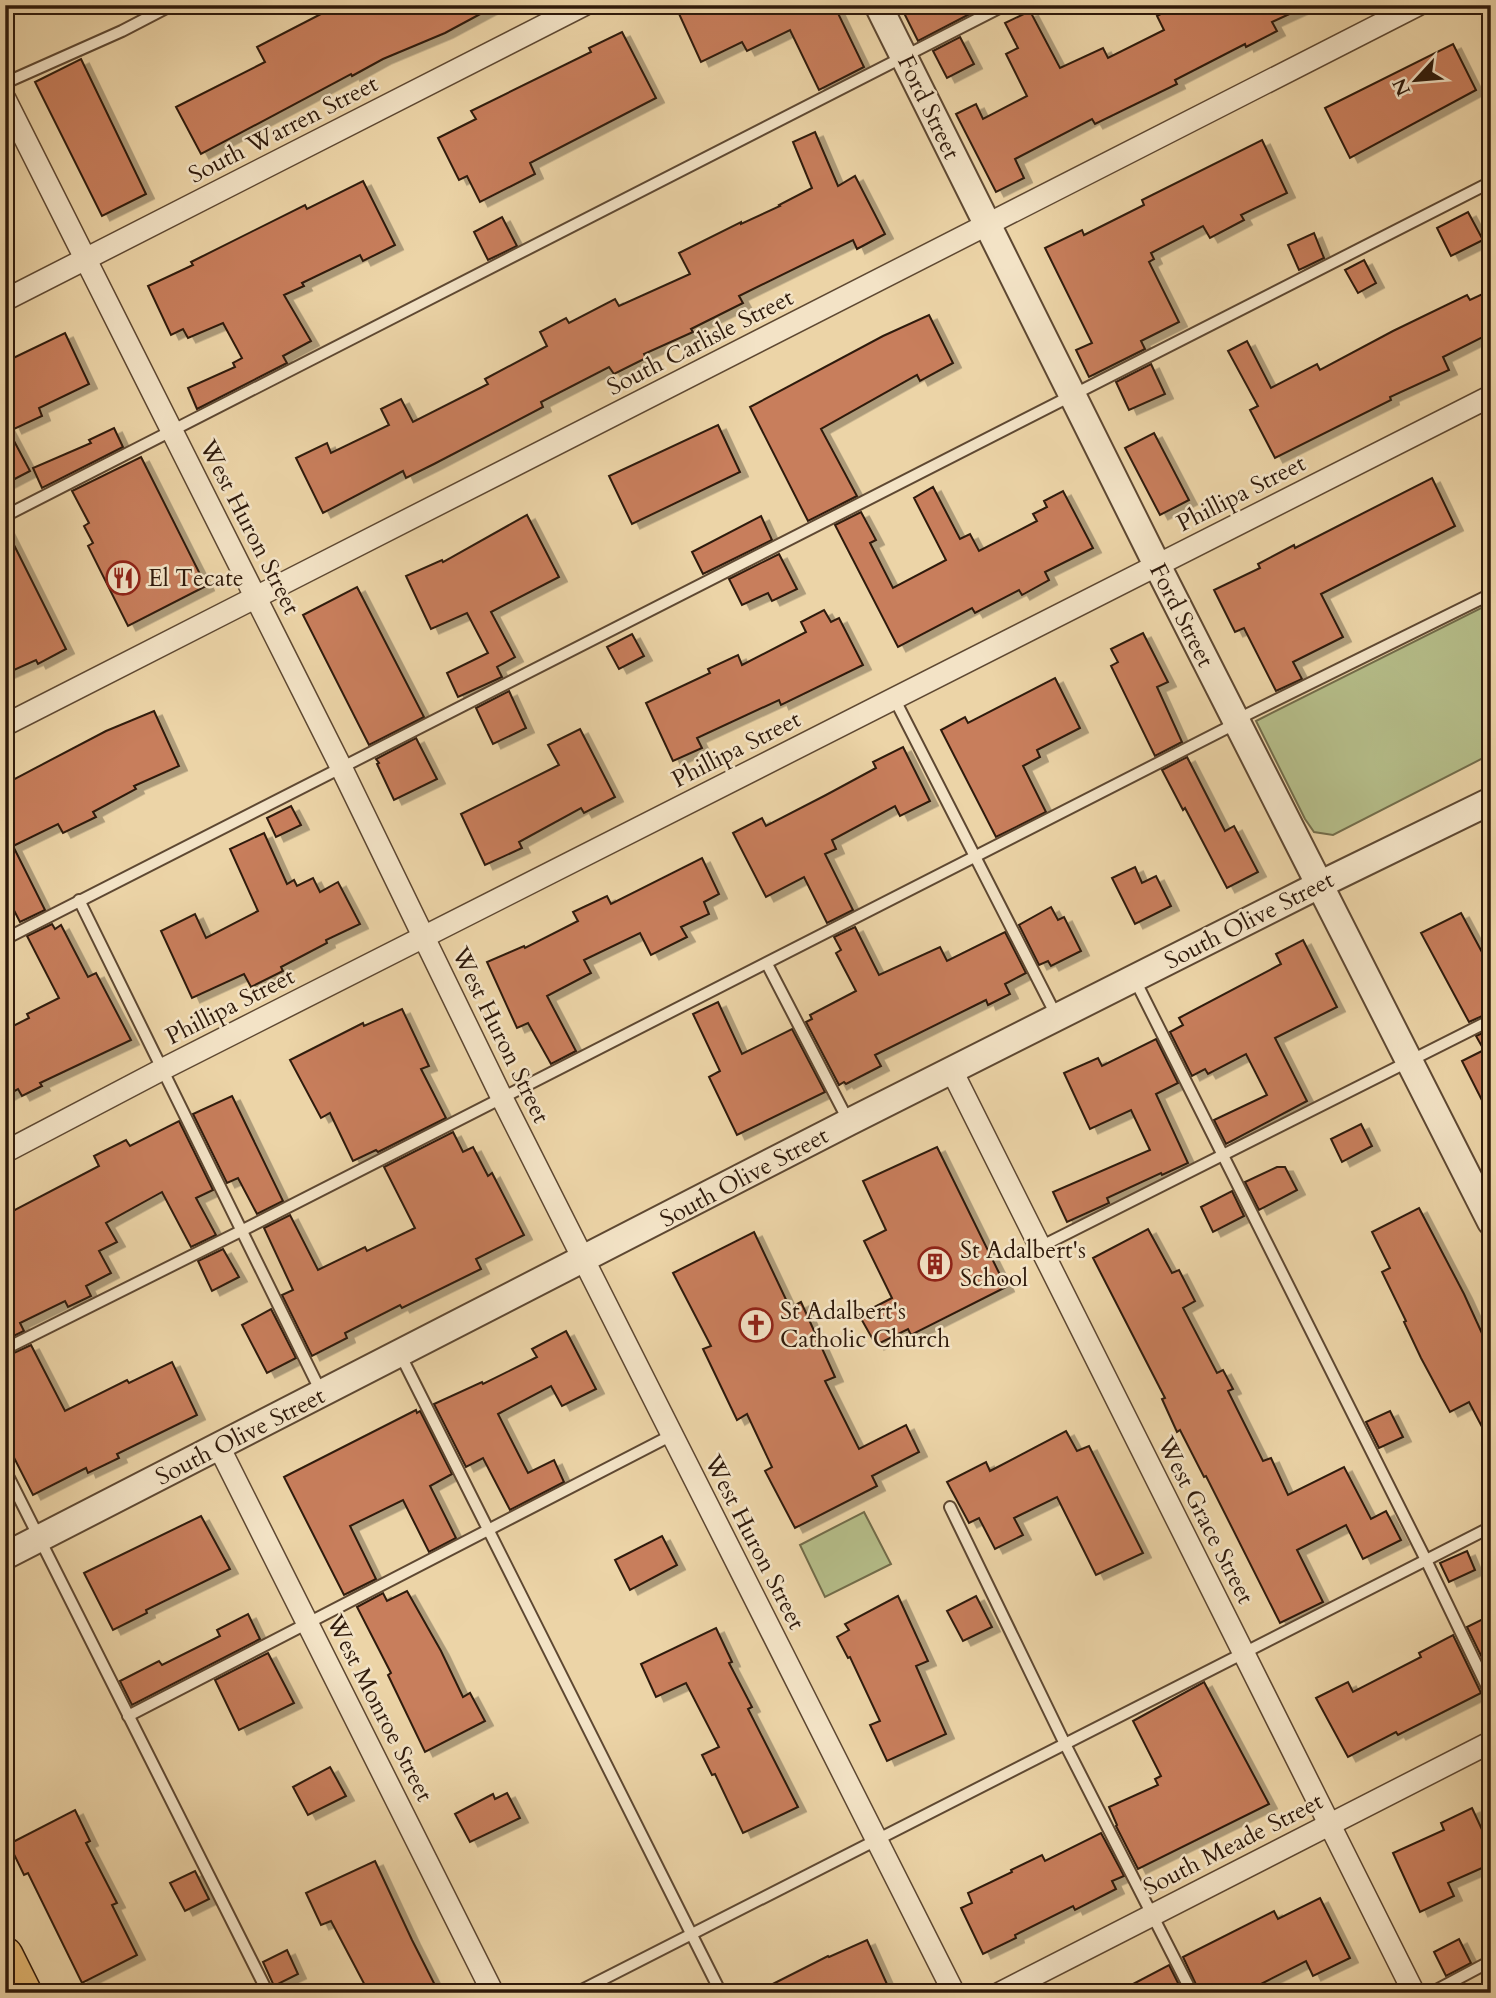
<svg xmlns="http://www.w3.org/2000/svg" width="1496" height="1998" font-family="Cardo,serif">
<defs>
<filter id="shadow"><feDropShadow dx="8" dy="4.5" stdDeviation="0" flood-color="#0004"/></filter>
</defs>
<rect width="100%" height="100%" fill="#ecd4a7"/>
<filter id="stains"><feTurbulence type="fractalNoise" baseFrequency=".00286" numOctaves="4"/><feColorMatrix values="0 0 0 0 .2 0 0 0 0 .09 0 0 0 0 .02 0 0 0 .5 -.17"/></filter>
<radialGradient id="worn" r=".72"><stop offset=".6" stop-color="#630" stop-opacity="0"/><stop offset="1" stop-color="#630" stop-opacity=".3"/></radialGradient>
<g fill="#b5bd89" stroke="#726c4a" stroke-width="2">
<path d="M1491,603V754L1333,835L1314,832L1305,819L1256,721Z"/>
<path d="M864,1512L891,1564L825,1597L800,1545Z"/>
</g>
<g fill="#c87e5c" stroke="#2f1a0b" stroke-width="2" filter="url(#shadow)">
<path d="M317,5H497L445,33L383,59L352,76L351,74L201,154L176,107L265,62L257,47L321,14Z"/>
<path d="M675,5H834L864,67L819,90L790,30L747,51L742,42L701,62Z"/>
<path d="M900,5H987L918,41Z"/>
<path d="M1177,5H1309L1272,22L1277,31L1246,47L1245,44L1175,80L1177,84L1095,124L1092,119L1015,159L1024,178L996,192L956,114L976,104L983,119L1027,96L1006,54L1018,48L1005,23L1030,11L1060,68L1103,48L1108,58L1164,30L1157,16Z"/>
<path d="M622,32L656,98L530,163L535,174L480,202L467,176L459,180L438,138L476,119L471,111L591,52L589,48Z"/>
<path d="M960,37L974,64L947,78L933,51Z"/>
<path d="M1453,44L1476,90L1350,158L1325,108Z"/>
<path d="M81,59L146,194L102,216L35,82Z"/>
<path d="M815,132L838,186L855,176L885,234L857,249L853,240L739,296L743,303L691,329L693,332L644,354L646,358L614,374L609,367L541,402L543,407L434,464L406,478L403,471L323,513L296,458L327,443L331,453L389,425L381,409L401,399L413,422L488,384L485,379L547,346L540,332L566,318L569,323L615,299L619,306L690,274L679,253L741,222V224L780,206L779,205L812,188L793,142Z"/>
<path d="M1262,140L1287,193L1241,215L1244,220L1210,238L1203,226L1151,253L1154,259L1149,262L1179,322L1141,341L1145,349L1089,377L1076,350L1092,343L1045,248L1082,230L1084,235L1144,205L1142,200Z"/>
<path d="M363,181L395,245L363,261L360,255L302,283L304,286L284,295L311,341L283,356L287,363L197,409L188,388L235,367L233,363L242,358L223,323L188,338L183,329L171,335L148,286L193,265L191,262L305,205L307,209Z"/>
<path d="M1468,212L1483,240L1451,256L1437,228Z"/>
<path d="M502,217L517,246L488,260L474,232Z"/>
<path d="M1314,233L1324,258L1299,270L1288,245Z"/>
<path d="M1364,260L1376,283L1358,293L1345,270Z"/>
<path d="M1491,290V333L1443,357L1449,370L1390,397L1391,400L1275,458L1250,410L1258,406L1228,351L1247,341L1271,388L1317,364L1320,370L1393,331L1467,295L1470,300Z"/>
<path d="M929,315L953,363L920,381L917,375L821,429L857,496L808,521L750,407L883,336Z"/>
<path d="M65,333L89,384L39,408L42,416L14,429L5,411V362Z"/>
<path d="M1151,364L1165,394L1129,410L1116,382Z"/>
<path d="M5,424L30,471L5,484Z"/>
<path d="M718,425L740,472L632,524L609,476Z"/>
<path d="M114,428L123,447L42,488L33,468L91,443L89,440Z"/>
<path d="M1154,433L1189,500L1160,515L1125,448Z"/>
<path d="M141,457L206,586L128,626L88,546L93,543L84,526L89,523L72,491Z"/>
<path d="M1432,478L1455,526L1321,594L1343,637L1293,662L1302,679L1276,691L1244,628L1235,632L1214,590L1260,568L1258,564L1294,545L1295,548Z"/>
<path d="M933,487L960,539L970,534L979,551L1037,521L1033,514L1047,507L1044,501L1063,491L1093,548L1045,572L1049,580L1022,595L1019,590L975,613L972,608L898,647L835,525L861,512L876,540L870,543L893,588L946,560L914,498Z"/>
<path d="M527,515L559,577L491,612L515,657L497,667L502,677L458,697L447,673L488,653L467,613L431,629L406,576L442,560L443,562Z"/>
<path d="M761,516L772,540L703,574L692,552Z"/>
<path d="M5,527L66,649L38,664L36,660L5,674Z"/>
<path d="M779,554L797,589L772,601L768,593L742,605L729,579Z"/>
<path d="M357,587L424,717L369,745L303,615Z"/>
<path d="M824,610L831,622L839,618L863,665L781,705L779,700L697,738L702,748L673,761L646,703L710,673L708,669L738,655L742,665L806,632L801,622Z"/>
<path d="M1143,633L1168,682L1157,687L1182,742L1155,756L1111,666L1118,662L1111,649Z"/>
<path d="M632,634L644,656L619,669L607,647Z"/>
<path d="M1055,678L1080,728L1037,750L1040,757L1023,766L1046,812L996,837L941,730L965,717L968,723Z"/>
<path d="M509,691L526,728L493,744L476,708Z"/>
<path d="M154,711L179,766L134,786L136,789L93,812L96,817L63,833L58,824L13,846L45,910L20,922L5,893V784L106,731Z"/>
<path d="M580,729L615,797L584,813L581,808L519,842L522,848L485,865L461,814L559,765L548,745Z"/>
<path d="M416,738L437,779L394,800L377,764L379,763L376,759Z"/>
<path d="M903,747L930,801L900,816L895,806L832,840L836,849L825,854L853,910L827,923L804,877L766,897L733,833L762,818L766,826L826,795L876,768L873,762Z"/>
<path d="M1187,757L1225,831L1234,826L1258,872L1227,888L1185,808L1183,810L1162,770Z"/>
<path d="M291,806L301,825L276,837L267,818Z"/>
<path d="M264,833L287,884L294,880L297,886L313,878L320,892L338,882L360,924L326,940L327,943L281,967L283,971L251,987L244,974L192,998L161,931L195,914L206,938L258,911L230,849Z"/>
<path d="M702,858L719,894L704,902L709,914L681,927L687,937L651,955L640,933L584,960L591,973L547,996L576,1051L551,1064L528,1023L517,1028L487,962L524,946L525,948L578,921L573,912L607,896L611,904Z"/>
<path d="M1135,867L1142,883L1156,876L1171,906L1135,924L1112,878Z"/>
<path d="M1051,907L1058,920L1064,917L1081,951L1051,966L1048,961L1039,965L1019,925Z"/>
<path d="M1461,913L1491,969V1012L1469,1022L1421,933Z"/>
<path d="M52,924L55,929L61,925L88,977L96,973L131,1040L40,1083L42,1086L22,1096L18,1089L5,1096V1030L29,1018L27,1014L59,998L27,936Z"/>
<path d="M855,927L879,975L940,947L947,961L1005,932L1026,973L1005,984L1010,994L988,1005L986,1000L875,1055L881,1066L846,1084L844,1082L839,1085L806,1022L812,1019L810,1015L856,991L836,953L841,950L834,937Z"/>
<path d="M1303,940L1337,1007L1275,1038L1307,1101L1226,1144L1214,1120L1267,1095L1246,1054L1208,1074L1205,1069L1192,1076L1170,1032L1183,1025L1179,1018L1281,964L1276,954Z"/>
<path d="M718,1002L742,1054L792,1029L825,1092L737,1135L709,1077L720,1071L693,1014Z"/>
<path d="M402,1009L429,1066L421,1069L446,1118L378,1152L376,1150L353,1161L330,1113L321,1118L290,1060L363,1023L364,1026Z"/>
<path d="M1491,1029V1118L1462,1061L1484,1050L1476,1036Z"/>
<path d="M1156,1039L1178,1083L1156,1094L1188,1163L1162,1175L1161,1173L1107,1198L1109,1203L1067,1222L1053,1192L1150,1150L1131,1110L1090,1129L1064,1073L1098,1058L1102,1066Z"/>
<path d="M232,1096L283,1201L257,1214L238,1178L227,1183L193,1114Z"/>
<path d="M179,1121L213,1190L196,1198L216,1235L191,1247L162,1192L106,1223L117,1242L99,1251L111,1273L86,1286L91,1296L68,1307L65,1301L20,1323L24,1331L5,1340V1215L99,1166L94,1156L126,1140L130,1146Z"/>
<path d="M1361,1124L1372,1146L1342,1162L1331,1139Z"/>
<path d="M453,1132L463,1152L473,1147L488,1176L492,1173L524,1235L476,1259L481,1269L402,1308L400,1305L345,1333L347,1338L312,1356L282,1295L293,1290L264,1228L290,1215L318,1270L365,1247L367,1251L415,1228L384,1167Z"/>
<path d="M937,1147L1006,1287L911,1335L908,1329L876,1345L859,1315L892,1298L864,1241L886,1230L863,1181Z"/>
<path d="M1277,1167H1285L1297,1190L1259,1210L1245,1182Z"/>
<path d="M1232,1191L1244,1216L1213,1232L1201,1207Z"/>
<path d="M1419,1208L1464,1294L1491,1353V1444L1469,1402L1450,1412L1421,1358L1404,1322L1406,1321L1382,1272L1390,1268L1372,1232Z"/>
<path d="M1148,1229L1172,1273L1179,1270L1195,1301L1183,1308L1217,1373L1223,1370L1233,1389L1228,1391L1263,1461L1271,1458L1288,1495L1344,1467L1371,1519L1386,1511L1401,1540L1363,1559L1346,1525L1297,1550L1323,1602L1280,1623L1206,1476L1204,1477L1180,1430L1177,1432L1162,1399L1165,1398L1093,1258Z"/>
<path d="M754,1232L790,1308L801,1302L835,1377L825,1381L859,1449L906,1425L919,1452L872,1476L877,1486L795,1528L765,1471L772,1467L747,1414L737,1420L703,1349L711,1346L673,1273Z"/>
<path d="M223,1249L239,1277L212,1291L198,1261Z"/>
<path d="M271,1309L296,1358L267,1373L242,1325Z"/>
<path d="M566,1331L596,1389L562,1406L551,1386L498,1414L528,1473L554,1460L564,1482L510,1510L483,1458L466,1467L434,1404L482,1382L483,1384L537,1357L532,1349Z"/>
<path d="M31,1345L65,1411L127,1380L129,1383L172,1362L197,1415L117,1454L119,1458L88,1473L86,1468L33,1495L5,1440V1357Z"/>
<path d="M416,1410L417,1413L420,1411L452,1474L430,1486L456,1538L429,1552L403,1500L350,1526L376,1579L344,1595L284,1477Z"/>
<path d="M1390,1411L1403,1437L1379,1448L1366,1422Z"/>
<path d="M1066,1431L1077,1451L1089,1446L1143,1553L1096,1575L1057,1497L1014,1518L1023,1535L995,1549L979,1518L969,1523L947,1482L986,1462L990,1471Z"/>
<path d="M201,1516L230,1569L146,1610L147,1613L113,1630L84,1573Z"/>
<path d="M662,1536L677,1565L630,1590L615,1560Z"/>
<path d="M1467,1551L1475,1570L1449,1582L1440,1563Z"/>
<path d="M407,1591L441,1651L463,1697L470,1693L485,1721L425,1752L388,1675L391,1673L357,1607L383,1593L387,1601Z"/>
<path d="M898,1596L928,1661L916,1666L946,1734L887,1761L870,1725L880,1721L850,1657L848,1658L837,1637L849,1630L845,1624Z"/>
<path d="M976,1596L992,1627L963,1641L947,1611Z"/>
<path d="M248,1614L260,1639L132,1705L120,1681L159,1661L162,1665L220,1636L217,1630Z"/>
<path d="M1491,1615V1676L1467,1627Z"/>
<path d="M716,1628L732,1662L729,1663L752,1707L748,1709L798,1807L743,1833L715,1774L712,1775L702,1755L719,1747L686,1683L656,1697L641,1664Z"/>
<path d="M1453,1635L1481,1693L1398,1735L1396,1732L1348,1757L1316,1698L1348,1682L1353,1692L1421,1657L1419,1653Z"/>
<path d="M268,1653L294,1703L239,1730L215,1680Z"/>
<path d="M1204,1682L1269,1804L1138,1869L1116,1826L1117,1825L1109,1807L1158,1785L1155,1779L1161,1776L1133,1721Z"/>
<path d="M330,1767L346,1796L308,1815L293,1787Z"/>
<path d="M507,1793L520,1818L470,1842L455,1814L493,1794L495,1799Z"/>
<path d="M1472,1808L1491,1849V1864L1448,1883L1454,1896L1420,1912L1393,1853L1444,1830L1441,1823Z"/>
<path d="M75,1810L90,1841L86,1843L117,1903L112,1905L137,1955L82,1983L28,1873L24,1875L9,1844Z"/>
<path d="M1101,1833L1124,1876L1112,1881L1116,1889L1075,1910L1073,1906L1015,1935L1016,1938L983,1954L961,1908L972,1903L968,1893L1012,1872L1011,1870L1042,1855L1045,1861Z"/>
<path d="M375,1861L412,1940L439,1993H369L331,1921L321,1925L306,1893Z"/>
<path d="M195,1871L209,1899L185,1911L170,1883Z"/>
<path d="M1320,1898L1350,1958L1313,1976L1306,1961L1255,1987L1258,1993H1200L1183,1957L1274,1911L1278,1919Z"/>
<path d="M1459,1939L1471,1963L1446,1976L1434,1952Z"/>
<path d="M867,1940L891,1993H755L828,1956L829,1957Z"/>
<path d="M287,1950L298,1974L274,1986L263,1962Z"/>
<path d="M1169,1965L1183,1993H1116Z"/>
</g>
<g fill="none" stroke-linecap="round" stroke-linejoin="round">
<defs>
<g id="service">
<path d="M5,83L122,31L172,5"/>
<path d="M5,516L1005,5"/>
<path d="M894,698L1057,1017"/>
<path d="M79,900L322,1394"/>
<path d="M5,939L1491,182"/>
<path d="M767,964L849,1122"/>
<path d="M1135,980L1426,1560L1491,1695"/>
<path d="M1040,1247L1491,1020"/>
<path d="M5,1349L243,1230L1225,729L1248,714L1491,594"/>
<path d="M400,1354L721,1993"/>
<path d="M5,1470L268,1993"/>
<path d="M950,1507L1065,1744L1192,1993"/>
<path d="M128,1716L672,1435"/>
<path d="M576,1993L1491,1527"/>
<path d="M1431,1993L1491,1961"/>
</g>
<g id="minor">
<path d="M5,99L341,767L502,1098L954,1993"/>
<path d="M5,300L584,5"/>
<path d="M5,725L1418,5"/>
<path d="M952,1071L1414,1993"/>
<path d="M5,1152L163,1069L1491,396"/>
<path d="M219,1447L493,1993"/>
<path d="M1000,1993L1491,1742"/>
</g>
<g id="tertiary">
<path d="M878,5L1157,565L1491,1222"/>
<path d="M5,1556L849,1122L1321,884L1491,801"/>
</g>
<path id="primary" d="M5,1955L24,1993"/>
</defs>
<use href="#service" stroke="#5e4832" stroke-width="14"/>
<use href="#minor" stroke="#5e4832" stroke-width="24"/>
<use href="#tertiary" stroke="#5e4832" stroke-width="30"/>
<use href="#primary" stroke="#2f1a0b" stroke-width="38"/>
<use href="#service" stroke="#f3e3c6" stroke-width="10"/>
<use href="#minor" stroke="#f3e3c6" stroke-width="21"/>
<use href="#tertiary" stroke="#f3e3c6" stroke-width="26"/>
<use href="#primary" stroke="#e6ba74" stroke-width="35"/>
</g>
<defs>
<symbol id="restaurant-ring" viewBox="-11 -11 22 22"><circle r="9.5" fill="#f3e3c6" stroke="#8f2418" stroke-width="1.5"/><path d="M-5-6h1v4h1v-4h1v4h1v-4h1v5L-1.5 .5V6h-2V.5L-5-1ZM5-6V6H3V1.5H1.5Q1.5-4 5-6Z" fill="#8f2418"/></symbol>
<symbol id="building-ring" viewBox="-11 -11 22 22"><circle r="9.5" fill="#f3e3c6" stroke="#8f2418" stroke-width="1.5"/><path d="M-4-6H4V6H1V3H-1V6H-4ZM-2.5-4.3h1.7v1.8h-1.7ZM.8-4.3h1.7v1.8H.8ZM-2.5-1h1.7V.8h-1.7ZM.8-1h1.7V.8H.8Z" fill="#8f2418"/></symbol>
<symbol id="church-ring" viewBox="-11 -11 22 22"><circle r="9.5" fill="#f3e3c6" stroke="#8f2418" stroke-width="1.5"/><path d="M-1.2-6h2.4v3.5h3.3v2.4h-3.3V6h-2.4V-.1h-3.3v-2.4h3.3Z" fill="#8f2418"/></symbol>
</defs>
<g fill-rule="evenodd">
<use href="#restaurant-ring" x="104" y="559" width="38" height="38"/>
<use href="#building-ring" x="916" y="1245" width="38" height="38"/>
<use href="#church-ring" x="737" y="1306" width="38" height="38"/>
</g>
<g text-anchor="middle" stroke-width="5" stroke-linejoin="round" paint-order="stroke">
<g font-size="24" fill="#2f1a0b" stroke="#f3e3c6">
<text transform="translate(929 107) rotate(64)" y="8">Ford Street</text>
<text transform="translate(283 129) rotate(-27)" y="8">South Warren Street</text>
<text transform="translate(700 342) rotate(-27)" y="8">South Carlisle Street</text>
<text transform="translate(1241 493) rotate(-27)" y="8">Phillipa Street</text>
<text transform="translate(250 527) rotate(63)" y="8">West Huron Street</text>
<text transform="translate(1182 615) rotate(63)" y="8">Ford Street</text>
<text transform="translate(736 749) rotate(-27)" y="8">Phillipa Street</text>
<text transform="translate(1249 920) rotate(-27)" y="8">South Olive Street</text>
<text transform="translate(230 1006) rotate(-27)" y="8">Phillipa Street</text>
<text transform="translate(501 1035) rotate(64)" y="8">West Huron Street</text>
<text transform="translate(744 1177) rotate(-28)" y="8">South Olive Street</text>
<text transform="translate(240 1436) rotate(-27)" y="8">South Olive Street</text>
<text transform="translate(1206 1520) rotate(63)" y="8">West Grace Street</text>
<text transform="translate(755 1542) rotate(63)" y="8">West Huron Street</text>
<text transform="translate(380 1708) rotate(63)" y="8">West Monroe Street</text>
<text transform="translate(1233 1844) rotate(-27)" y="8">South Meade Street</text>
</g>
<g font-size="24" fill="#2f1a0b" stroke="#f3e3c6" text-anchor="start">
<text x="148" y="586">El Tecate</text>
<text x="960" y="1258">St Adalbert's<tspan x="960" dy="28">School</tspan></text>
<text x="780" y="1319">St Adalbert's<tspan x="780" dy="28">Catholic Church</tspan></text>
</g>
</g>
<rect width="1496" height="1998" fill="none" stroke="#ecd4a7" stroke-width="28"/>
<rect x="7" y="7" width="1482" height="1984" fill="none" stroke="#2f1a0b" stroke-width="3.5"/>
<rect x="14" y="14" width="1468" height="1970" fill="none" stroke="#2f1a0b" stroke-width="2"/>
<g transform="translate(1416 80) rotate(244)" stroke="#f3e3c6" stroke-width="5" paint-order="stroke">
<path d="M0-5L12 26L0 18L-12 26Z" fill="#2f1a0b"/>
<text y="-10" font-size="19" font-weight="bold" text-anchor="middle" fill="#2f1a0b">N</text>
</g>
<rect width="100%" height="100%" filter="url(#stains)"/>
<rect width="100%" height="100%" fill="url(#worn)"/>
</svg>
